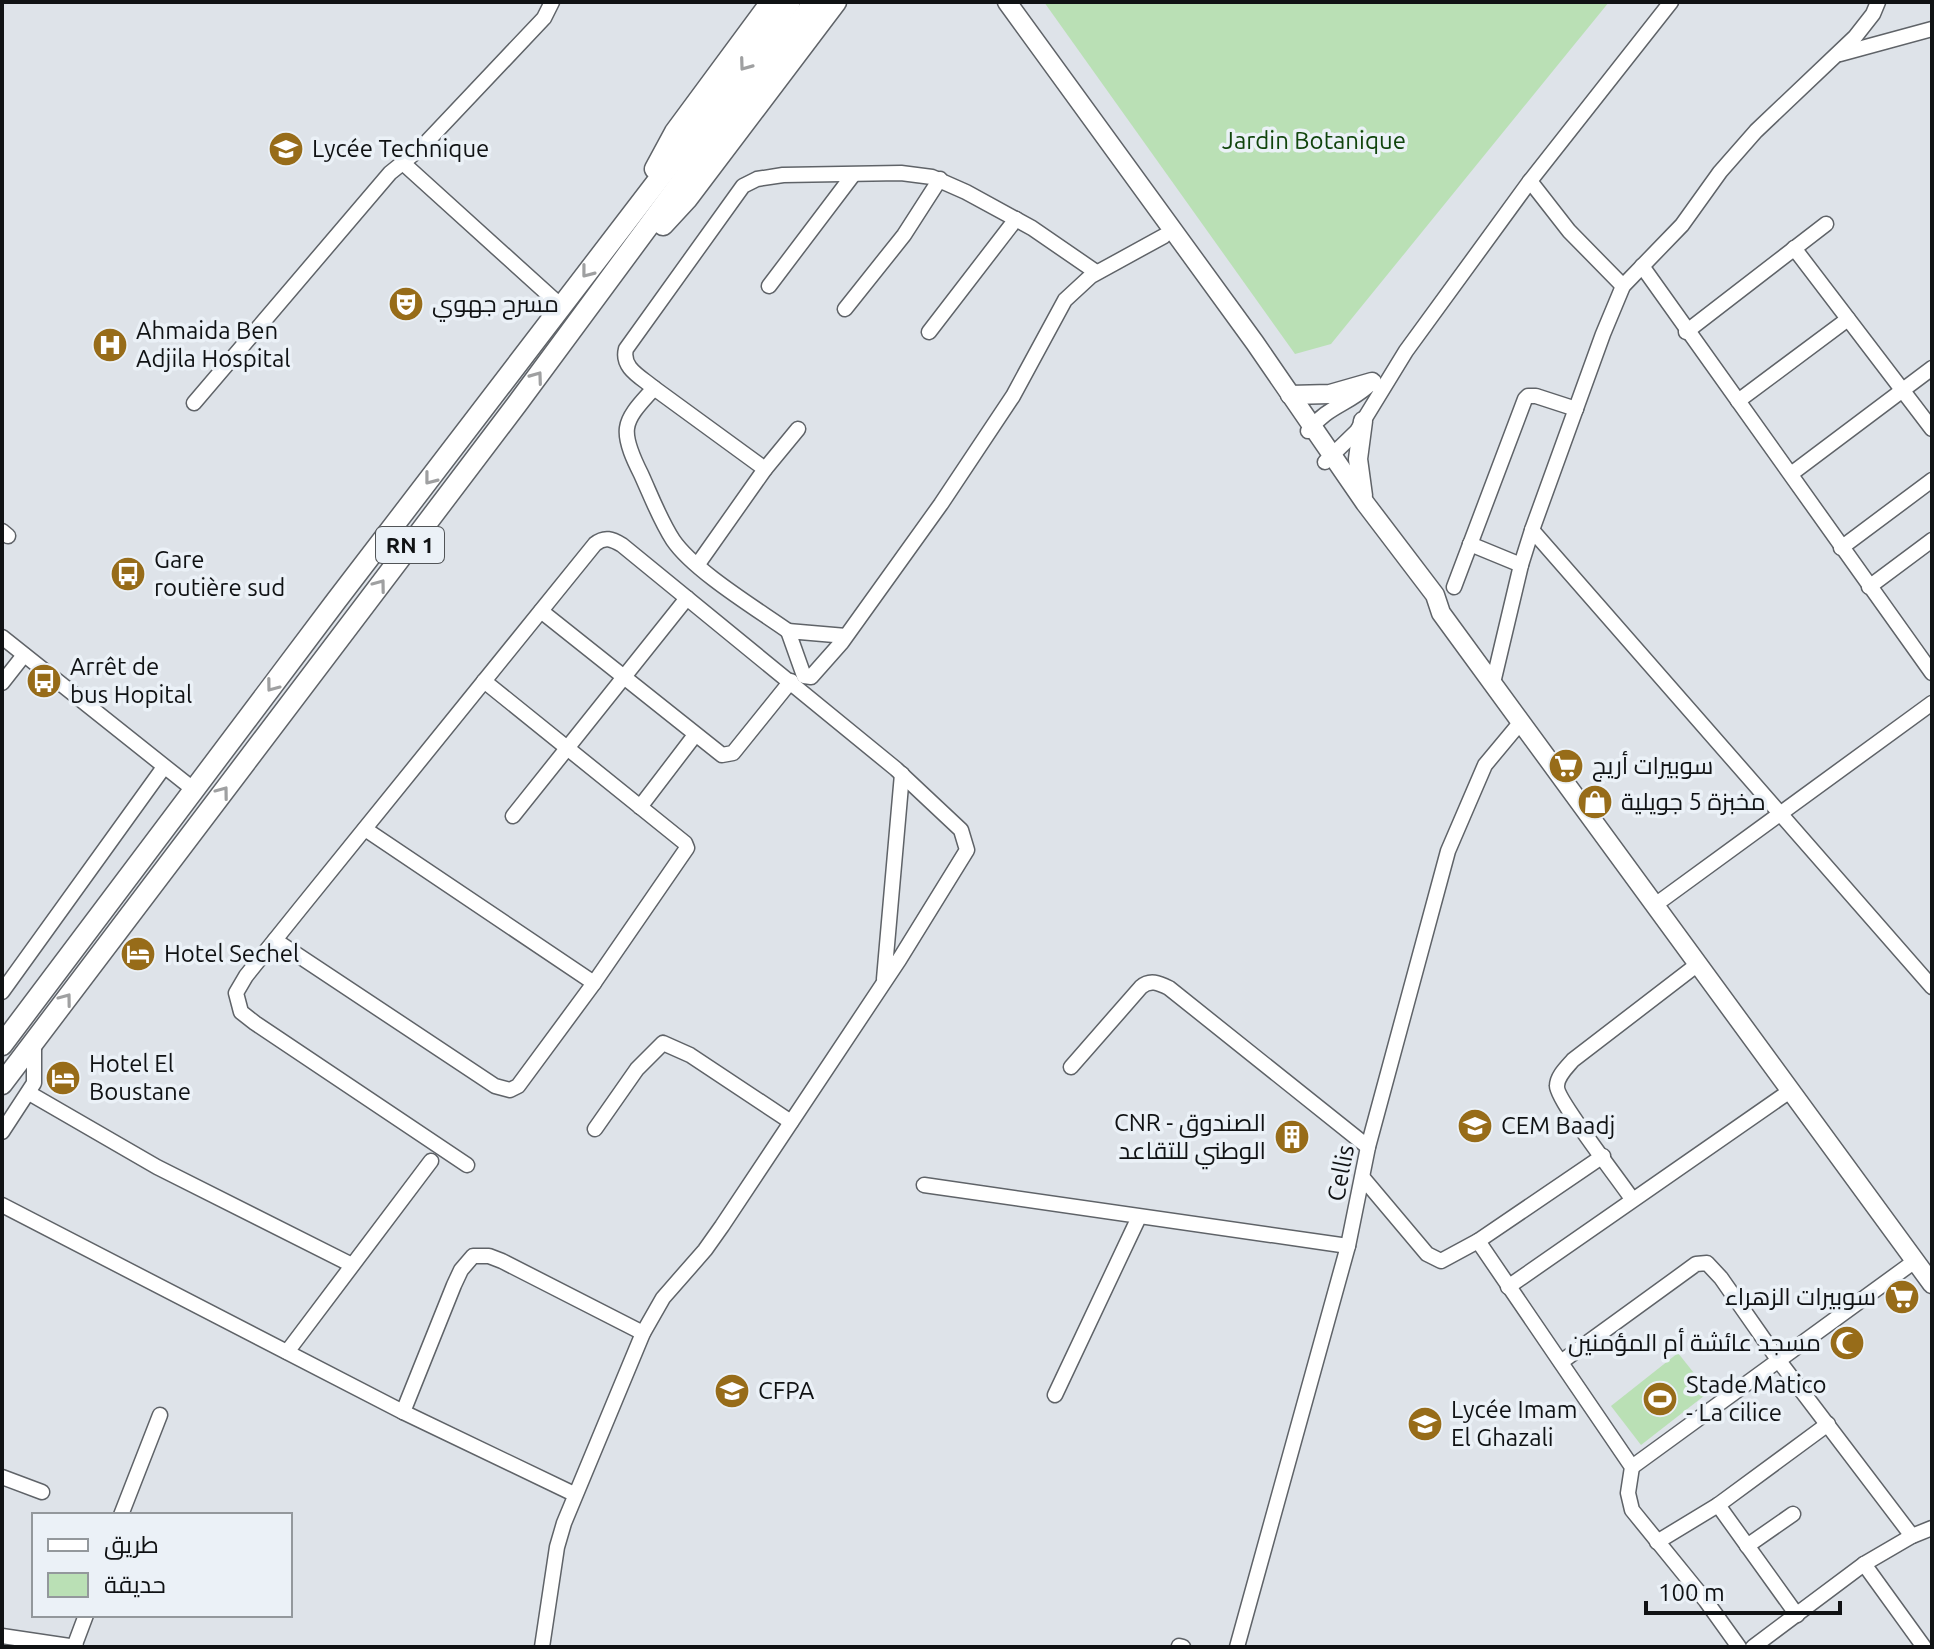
<svg xmlns="http://www.w3.org/2000/svg" width="1934" height="1649" font-family="Ubuntu,Cairo,sans-serif">
<rect width="100%" height="100%" fill="#dee3e9"/>
<g fill="#bae0b5">
<path d="M1044,2H1609L1331,344L1295,354Z"/>
<path d="M1678,1353L1709,1392L1641,1445L1611,1406Z"/>
</g>
<g fill="none" stroke-linecap="round" stroke-linejoin="round">
<defs>
<g id="minor">
<path d="M1840,54L1932,29"/>
<path d="M403,163L561,306"/>
<path d="M1530,181L1569,231L1623,286"/>
<path d="M1794,248L1932,429"/>
<path d="M1642,266L1932,673"/>
<path d="M769,286L853,175"/>
<path d="M845,309L904,235L940,179"/>
<path d="M929,332L1016,219"/>
<path d="M1686,332L1826,224"/>
<path d="M654,388L765,469L698,564"/>
<path d="M1738,401L1848,319"/>
<path d="M194,403L390,173L421,148L544,18L552,2"/>
<path d="M1308,431C1327,407 1346,405 1367,387"/>
<path d="M1325,462L1357,431L1406,351L1530,181L1671,2"/>
<path d="M765,469L798,429"/>
<path d="M1791,474L1932,368"/>
<path d="M1532,530L1932,987"/>
<path d="M2,531L8,536"/>
<path d="M1470,544L1521,565"/>
<path d="M1841,548L1932,480"/>
<path d="M1454,587L1525,399L1528,396H1536L1576,409"/>
<path d="M1869,587L1932,540"/>
<path d="M541,611L722,755L733,753L791,681"/>
<path d="M788,631C757,609 694,571 673,540C660,520 651,496 641,474C635,462 625,442 627,428C629,413 645,399 654,388C641,377 621,368 626,349L743,186L757,179L783,175L901,173L932,177L966,192L1032,228L1096,272"/>
<path d="M846,636L788,631L804,676L811,677L842,642L941,504L1013,396L1065,300L1091,276L1164,236"/>
<path d="M2,637L193,789"/>
<path d="M2,683L24,655"/>
<path d="M1493,683L1521,565L1532,530L1603,334L1623,286L1682,225L1720,172L1756,131L1855,37L1873,14L1878,2"/>
<path d="M640,807L695,735"/>
<path d="M513,816L687,598"/>
<path d="M365,829L594,983"/>
<path d="M1655,905L1932,703"/>
<path d="M275,940L495,1086L510,1090L518,1086L594,983L687,848L685,843L484,681"/>
<path d="M884,979L902,774"/>
<path d="M2,992L164,767"/>
<path d="M1071,1067L1141,987C1150,979 1159,983 1169,988L1368,1147"/>
<path d="M29,1093L157,1167L352,1265"/>
<path d="M595,1129L637,1069L663,1043L690,1055L791,1122"/>
<path d="M2,1132L34,1083V1041"/>
<path d="M467,1165L255,1023L241,1012L236,993L246,976L299,910L595,544C605,536 612,539 622,545L896,769L961,830L967,850L899,960L722,1226L705,1250L663,1298L643,1333L564,1523L557,1547L542,1647"/>
<path d="M1363,1178L1427,1254L1441,1261L1478,1241L1603,1156"/>
<path d="M924,1185L1348,1246"/>
<path d="M1632,1199C1620,1181 1556,1099 1557,1086C1557,1076 1567,1067 1573,1060L1698,964"/>
<path d="M2,1205L403,1412L574,1494"/>
<path d="M1478,1241L1632,1467L1628,1493L1632,1510L1706,1601L1739,1647"/>
<path d="M1508,1287L1790,1091"/>
<path d="M287,1352L431,1161"/>
<path d="M1561,1362L1696,1264L1707,1263L1721,1278L1779,1361L1912,1536"/>
<path d="M1055,1395L1139,1217"/>
<path d="M403,1412L454,1285L461,1270L473,1256H489L502,1261L643,1333"/>
<path d="M1632,1467L1915,1261"/>
<path d="M2,1477L42,1492"/>
<path d="M1718,1505L1797,1615"/>
<path d="M121,1515L160,1415"/>
<path d="M1657,1542L1718,1505L1828,1424"/>
<path d="M1747,1546L1793,1514"/>
<path d="M1864,1564L1924,1647"/>
<path d="M2,1636L76,1647"/>
<path d="M1179,1646L1183,1647"/>
<path d="M74,1647L86,1615"/>
<path d="M1237,1647L1348,1246L1368,1147L1448,851L1485,765L1520,723"/>
<path d="M1753,1647L1864,1564L1912,1536L1932,1528"/>
</g>
<g id="major">
<path d="M1007,2L1255,343L1365,503L1435,595L1441,613L1932,1284"/>
<path d="M1290,395L1330,394L1372,382"/>
<path d="M1363,496L1358,459L1363,421"/>
</g>
<g id="highway">
<path d="M655,169L675,132L771,2"/>
<path d="M663,225L687,199L836,2"/>
<path d="M2,1045L336,601L721,98L790,2"/>
<path d="M2,1084L517,404L814,2"/>
</g>
</defs>
<use href="#minor" stroke="#5f6368" stroke-width="17"/>
<use href="#major" stroke="#5f6368" stroke-width="21"/>
<use href="#highway" stroke="#5f6368" stroke-width="23"/>
<use href="#minor" stroke="#fff" stroke-width="14"/>
<use href="#major" stroke="#fff" stroke-width="18"/>
<use href="#highway" stroke="#fff" stroke-width="20"/>
</g>
<defs><path id="oneway-chevron" d="M-2-3.5L2.5 0L-2 3.5" fill="none" stroke-width="1.6" stroke-linecap="round" stroke-linejoin="round" transform="scale(2)"/></defs>
<g stroke="#9fa0a1">
<use href="#oneway-chevron" transform="translate(745 65) rotate(126)"/>
<use href="#oneway-chevron" transform="translate(587 272) rotate(128)"/>
<use href="#oneway-chevron" transform="translate(537 377) rotate(-54)"/>
<use href="#oneway-chevron" transform="translate(430 479) rotate(128)"/>
<use href="#oneway-chevron" transform="translate(380 585) rotate(-53)"/>
<use href="#oneway-chevron" transform="translate(272 686) rotate(127)"/>
<use href="#oneway-chevron" transform="translate(223 792) rotate(-53)"/>
<use href="#oneway-chevron" transform="translate(66 999) rotate(-53)"/>
</g>
<defs>
<symbol id="school-disc" viewBox="-11 -11 22 22"><circle r="9.5" fill="#976c19" stroke="#ebf1f7"/><path d="M0-5L7-2L0 1L-7-2ZM-4 1L0 2.5L4 1V4Q0 6-4 4Z" fill="#fff"/></symbol>
<symbol id="theatre-disc" viewBox="-11 -11 22 22"><circle r="9.5" fill="#976c19" stroke="#ebf1f7"/><path d="M-5-5.5Q0-4 5-5.5V0Q5 5 0 6Q-5 5-5 0ZM-3.3-2.5H-1v1.5H-3.3ZM1-2.5H3.3v1.5H1ZM-2.8 1Q0 5.5 2.8 1Z" fill="#fff"/></symbol>
<symbol id="hospital-disc" viewBox="-11 -11 22 22"><circle r="9.5" fill="#976c19" stroke="#ebf1f7"/><path d="M-5-5h3v3.5h4V-5h3V5h-3V1.5h-4V5h-3Z" fill="#fff"/></symbol>
<symbol id="bus-disc" viewBox="-11 -11 22 22"><circle r="9.5" fill="#976c19" stroke="#ebf1f7"/><path d="M-5-6H5V4H4V6H2V4H-2V6H-4V4H-5ZM-3.5-4V0h7V-4ZM-3.5 1.2v1.5H-2V1.2ZM2 1.2v1.5H3.5V1.2Z" fill="#fff"/></symbol>
<symbol id="supermarket-disc" viewBox="-11 -11 22 22"><circle r="9.5" fill="#976c19" stroke="#ebf1f7"/><path d="M-6-5.5h2.5l.6 2H6L4.5 2H-2.5L-4.4-4H-6ZM-1.5 3.2a1.3 1.3 0 1 0 .1 0ZM3 3.2a1.3 1.3 0 1 0 .1 0Z" fill="#fff"/></symbol>
<symbol id="shop-disc" viewBox="-11 -11 22 22"><circle r="9.5" fill="#976c19" stroke="#ebf1f7"/><path d="M-5-2.5h2.3a2.7 3.5 0 0 1 5.4 0H5L5.5 6h-11ZM-1.5-2.5h3a1.5 2.3 0 0 0-3 0Z" fill="#fff"/></symbol>
<symbol id="hotel-disc" viewBox="-11 -11 22 22"><circle r="9.5" fill="#976c19" stroke="#ebf1f7"/><path d="M-6-4.5h1.5V1H6V5H4.5V3h-9V5H-6ZM-4 0a1.8 1.8 0 1 1 3.6 0ZM.5 0V-2.5h3Q6-2.5 6 0Z" fill="#fff"/></symbol>
<symbol id="building-disc" viewBox="-11 -11 22 22"><circle r="9.5" fill="#976c19" stroke="#ebf1f7"/><path d="M-4-6H4V6H1V3H-1V6H-4ZM-2.5-4.3h1.7v1.8h-1.7ZM.8-4.3h1.7v1.8H.8ZM-2.5-1h1.7V.8h-1.7ZM.8-1h1.7V.8H.8Z" fill="#fff"/></symbol>
<symbol id="mosque-disc" viewBox="-11 -11 22 22"><circle r="9.5" fill="#976c19" stroke="#ebf1f7"/><path d="M3.5-4.9A6 6 0 1 0 3.5 4.9A5 5 0 1 1 3.5-4.9Z" fill="#fff"/></symbol>
<symbol id="university-disc" viewBox="-11 -11 22 22"><circle r="9.5" fill="#976c19" stroke="#ebf1f7"/><path d="M0-5L7-2L0 1L-7-2ZM-4 1L0 2.5L4 1V4Q0 6-4 4Z" fill="#fff"/></symbol>
<symbol id="stadium-disc" viewBox="-11 -11 22 22"><circle r="9.5" fill="#976c19" stroke="#ebf1f7"/><path d="M0-5a6.5 5 0 1 0 0 10a6.5 5 0 1 0 0-10ZM-3.5-1.8h7v3.6h-7Z" fill="#fff"/></symbol>
</defs>
<g fill-rule="evenodd">
<use href="#school-disc" x="266" y="129" width="40" height="40"/>
<use href="#theatre-disc" x="386" y="284" width="40" height="40"/>
<use href="#hospital-disc" x="90" y="325" width="40" height="40"/>
<use href="#bus-disc" x="108" y="554" width="40" height="40"/>
<use href="#bus-disc" x="24" y="661" width="40" height="40"/>
<use href="#supermarket-disc" x="1546" y="746" width="40" height="40"/>
<use href="#shop-disc" x="1575" y="782" width="40" height="40"/>
<use href="#hotel-disc" x="118" y="934" width="40" height="40"/>
<use href="#hotel-disc" x="43" y="1058" width="40" height="40"/>
<use href="#school-disc" x="1455" y="1106" width="40" height="40"/>
<use href="#building-disc" x="1272" y="1117" width="40" height="40"/>
<use href="#supermarket-disc" x="1882" y="1277" width="40" height="40"/>
<use href="#mosque-disc" x="1827" y="1323" width="40" height="40"/>
<use href="#university-disc" x="712" y="1371" width="40" height="40"/>
<use href="#stadium-disc" x="1640" y="1379" width="40" height="40"/>
<use href="#school-disc" x="1405" y="1404" width="40" height="40"/>
</g>
<g text-anchor="middle" stroke-width="7" stroke-linejoin="round" paint-order="stroke">
<rect fill="#ebf1f7" stroke="#525558" stroke-width="2" x="376" y="527" width="68" height="36" rx="6"/>
<g font-size="22" font-weight="bold" fill="#101214">
<text x="410" y="553">RN 1</text>
</g>
<g font-size="24" fill="#10440c" stroke="#ebf1f7">
<text x="1314" y="149">Jardin Botanique</text>
</g>
<g font-size="24" fill="#101214" stroke="#ebf1f7" text-anchor="start">
<text x="312" y="157">Lycée Technique</text>
<text x="432" y="312">مسرح جهوي</text>
<text x="136" y="339">Ahmaida Ben<tspan x="136" dy="28">Adjila Hospital</tspan></text>
<text x="154" y="568">Gare<tspan x="154" dy="28">routière sud</tspan></text>
<text x="70" y="675">Arrêt de<tspan x="70" dy="28">bus Hopital</tspan></text>
<text x="1592" y="774">سوبيرات أريج</text>
<text x="1621" y="810">مخبزة 5 جويلية</text>
<text x="164" y="962">Hotel Sechel</text>
<text x="89" y="1072">Hotel El<tspan x="89" dy="28">Boustane</tspan></text>
<text x="1266" y="1131" text-anchor="end">CNR - الصندوق<tspan x="1266" dy="28">الوطني للتقاعد</tspan></text>
<text x="1501" y="1134">CEM Baadj</text>
<text x="1876" y="1305" text-anchor="end">سوبيرات الزهراء</text>
<text x="1821" y="1351" text-anchor="end">مسجد عائشة أم المؤمنين</text>
<text x="1686" y="1393">Stade Matico<tspan x="1686" dy="28">- La cilice</tspan></text>
<text x="758" y="1399">CFPA</text>
<text x="1451" y="1418">Lycée Imam<tspan x="1451" dy="28">El Ghazali</tspan></text>
</g>
<g font-size="24" fill="#101214" stroke="#ebf1f7">
<text transform="translate(1341 1173) rotate(-79)" y="8">Cellis</text>
</g>
</g>
<rect width="1934" height="1649" fill="none" stroke="#101214" stroke-width="8"/>
<rect x="32" y="1513" width="260" height="104" fill="#ebf1f7" stroke="#93989c" stroke-width="2"/>
<rect x="48" y="1539" width="40" height="12" fill="#ffffff" stroke="#93989c" stroke-width="2"/>
<text x="104" y="1553" font-size="24" fill="#101214">طريق</text>
<rect x="48" y="1573" width="40" height="24" fill="#bae0b5" stroke="#93989c" stroke-width="2"/>
<text x="104" y="1593" font-size="24" fill="#101214">حديقة</text>
<path d="M1646 1601v12h194v-12" fill="none" stroke="#101214" stroke-width="4"/>
<text x="1658" y="1601" font-size="24" fill="#101214" stroke="#ebf1f7" stroke-width="6" paint-order="stroke">100 m</text>
</svg>
